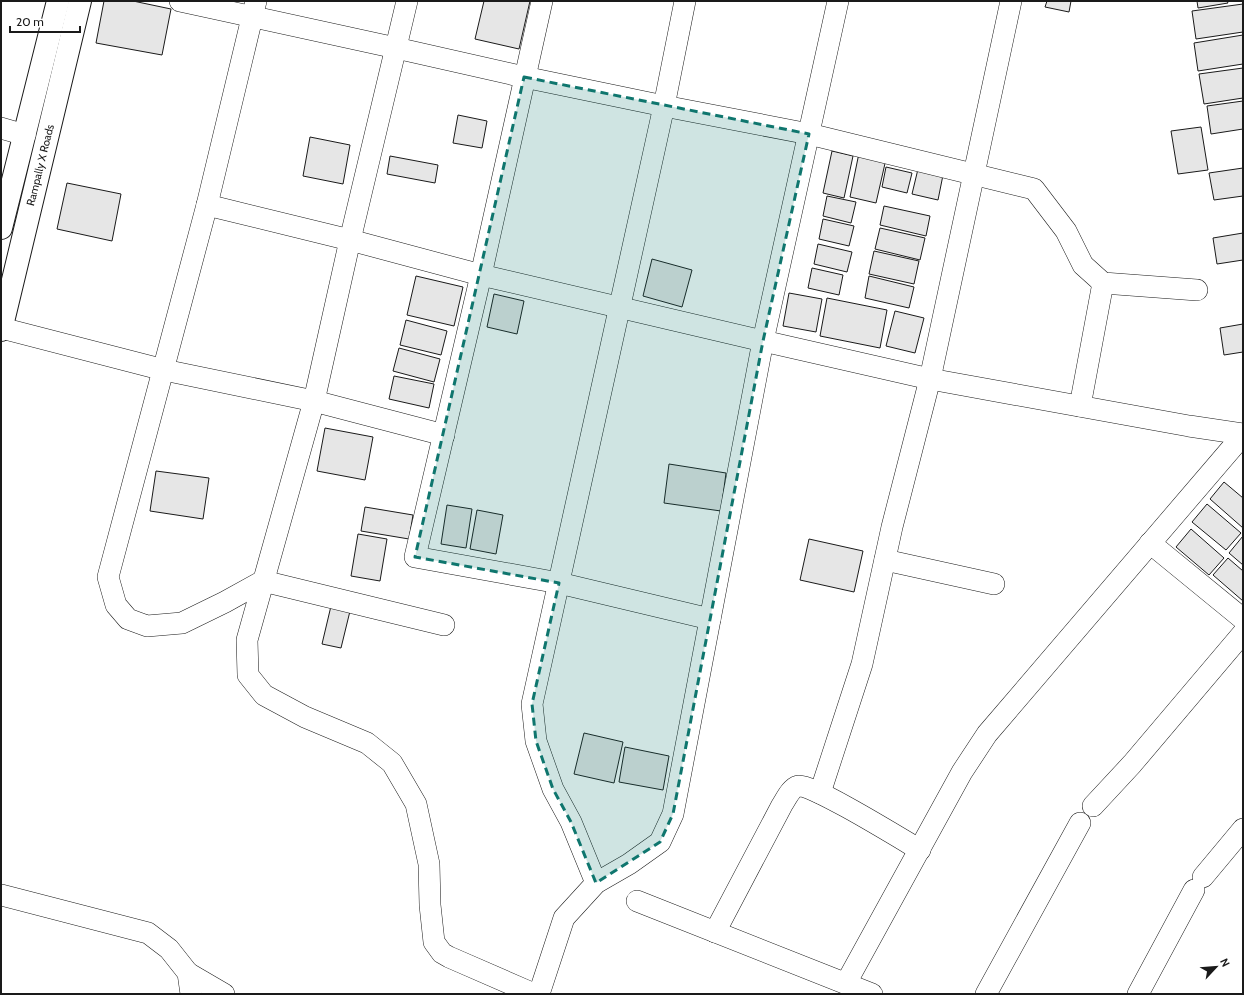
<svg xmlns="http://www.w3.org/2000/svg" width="1244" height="995" font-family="Cabin,sans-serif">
<rect width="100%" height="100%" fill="#fff"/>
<g fill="#e6e6e6" stroke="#1a1a1a">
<path d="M104,1H133L171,9L162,55L96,43Z"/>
<path d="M484,1H530L519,49L475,39Z"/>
<path d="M1047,1H1071L1069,12L1045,7Z"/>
<path d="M1197,1H1227L1228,3L1198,8Z"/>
<path d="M1243,4V32L1196,39L1192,11Z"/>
<path d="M1243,35V64L1198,71L1194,43Z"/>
<path d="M1243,68V98L1204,104L1199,74Z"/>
<path d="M1243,101V129L1211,134L1207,106Z"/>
<path d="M458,115L487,121L482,148L453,143Z"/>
<path d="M1201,127L1208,170L1178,174L1171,131Z"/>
<path d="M310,137L350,145L343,184L303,176Z"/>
<path d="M832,151L853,156L844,198L823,193Z"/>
<path d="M859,153L886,159L876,203L850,197Z"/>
<path d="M390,156L438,165L435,183L387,174Z"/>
<path d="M886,167L912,173L907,193L882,187Z"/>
<path d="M1243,168V196L1214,200L1209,173Z"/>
<path d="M918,169L943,175L938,200L912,194Z"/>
<path d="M67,183L121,194L112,241L57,229Z"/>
<path d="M827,196L856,202L851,223L823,216Z"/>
<path d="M884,206L930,216L926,236L880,225Z"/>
<path d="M823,219L854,226L849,246L819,239Z"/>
<path d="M880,228L925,238L920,260L875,249Z"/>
<path d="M1243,233V260L1217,264L1213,238Z"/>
<path d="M818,244L852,252L847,272L814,264Z"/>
<path d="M874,251L919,261L914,284L869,274Z"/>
<path d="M652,259L692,270L682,307L643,296Z"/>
<path d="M812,268L843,275L839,295L808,288Z"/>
<path d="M416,276L463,287L454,326L407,315Z"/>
<path d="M869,276L914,287L909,308L865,298Z"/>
<path d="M789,293L822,299L816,332L783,326Z"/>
<path d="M494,294L524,301L517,334L487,327Z"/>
<path d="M827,298L887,310L880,348L820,336Z"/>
<path d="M895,311L924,318L915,353L886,346Z"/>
<path d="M406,320L447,331L441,355L400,345Z"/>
<path d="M1243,324V352L1224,355L1220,328Z"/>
<path d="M399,348L440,359L434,382L393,371Z"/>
<path d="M394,376L434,384L429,408L389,399Z"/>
<path d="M325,428L373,437L365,480L317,471Z"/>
<path d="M669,464L726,473L721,511L664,503Z"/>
<path d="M156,471L209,478L203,519L150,511Z"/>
<path d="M1224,482L1243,498V528L1210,499Z"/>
<path d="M1207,504L1241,533L1226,550L1192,522Z"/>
<path d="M447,505L472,509L466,548L441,544Z"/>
<path d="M365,507L413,515L409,539L361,531Z"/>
<path d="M477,510L503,515L496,554L470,549Z"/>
<path d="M1191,529L1224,558L1209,575L1176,547Z"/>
<path d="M358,534L387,539L380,581L351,576Z"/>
<path d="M1243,536V565L1229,553Z"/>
<path d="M809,539L863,551L854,592L800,580Z"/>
<path d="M1228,558L1243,571V601L1213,575Z"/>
<path d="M331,606L350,611L341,648L322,644Z"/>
<path d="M584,733L623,742L614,783L574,774Z"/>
<path d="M625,747L669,756L663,790L619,782Z"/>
</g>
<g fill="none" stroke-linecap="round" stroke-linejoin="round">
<defs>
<g id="minor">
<path d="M180,1L396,48L524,77L664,106L809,134L1034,189L1066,231L1083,265L1103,283L1197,290"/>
<path d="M256,1L207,205L108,577L116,605L128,619L147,626L182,623L225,602L263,581L444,625"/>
<path d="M407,1L350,240L314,401L247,640L248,675L264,695L305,717L367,743L392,763L416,804L429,864L430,905L434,942L442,953L449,957L534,994"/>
<path d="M542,1L481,275L415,557L559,583L710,619"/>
<path d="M1,128L25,135"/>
<path d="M207,205L350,240L481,275L763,341L930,379L1189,426L1243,434"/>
<path d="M1,328L164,370L314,401L444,435"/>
<path d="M1080,406L1103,283"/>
<path d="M1150,543L1243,619"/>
<path d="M885,560L994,584"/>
<path d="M820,793L862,664L892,527L930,379L1011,1"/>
<path d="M1093,806L1132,764L1243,633"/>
<path d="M1203,877L1243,829"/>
<path d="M596,883L571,822L553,789L536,741L532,704L664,106L685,1"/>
<path d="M1,895L148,933L169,949L188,973L191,994"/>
<path d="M637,901L872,994"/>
<path d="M715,932L782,805C786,799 791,788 798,786C809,782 903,840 920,850"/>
<path d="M188,973L224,994"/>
<path d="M846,983L962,772L987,734L1243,435"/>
<path d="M539,994L564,918L596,883L629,864L660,842L673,814L763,341L838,1"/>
<path d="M986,994L1080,823"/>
<path d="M1138,994L1194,890"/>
</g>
<g id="secondary">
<path d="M1,228L58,1"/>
<path d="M1,330L80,1"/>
</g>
</defs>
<use href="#minor" stroke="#1a1a1a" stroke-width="22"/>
<use href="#secondary" stroke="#1a1a1a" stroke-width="24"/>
<use href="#minor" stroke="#fff" stroke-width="21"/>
<use href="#secondary" stroke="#fff" stroke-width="22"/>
</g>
<path fill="#0f766e" fill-opacity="0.2" stroke="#0f766e" stroke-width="3" stroke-dasharray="8 5" stroke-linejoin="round" d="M524,77L809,134L763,341L673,814L660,842L596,883L571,822L553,789L536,741L532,704L559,583L415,557Z"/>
<g text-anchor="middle" stroke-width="3" stroke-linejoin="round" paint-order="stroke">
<g font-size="11" fill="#1a1a1a" stroke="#fff">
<text transform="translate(40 165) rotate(-76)" y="4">Rampally X Roads</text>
</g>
</g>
<rect width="1244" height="995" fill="none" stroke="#1a1a1a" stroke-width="4"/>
<g transform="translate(1216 967) rotate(64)" stroke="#ffffff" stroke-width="3" paint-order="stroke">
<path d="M0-3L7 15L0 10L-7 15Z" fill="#1a1a1a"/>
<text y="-6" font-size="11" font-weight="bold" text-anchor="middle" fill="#1a1a1a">N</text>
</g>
<path d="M10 26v6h70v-6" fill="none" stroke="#1a1a1a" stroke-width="2"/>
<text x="16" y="26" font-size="12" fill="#1a1a1a" stroke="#ffffff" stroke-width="3" paint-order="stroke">20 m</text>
</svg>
